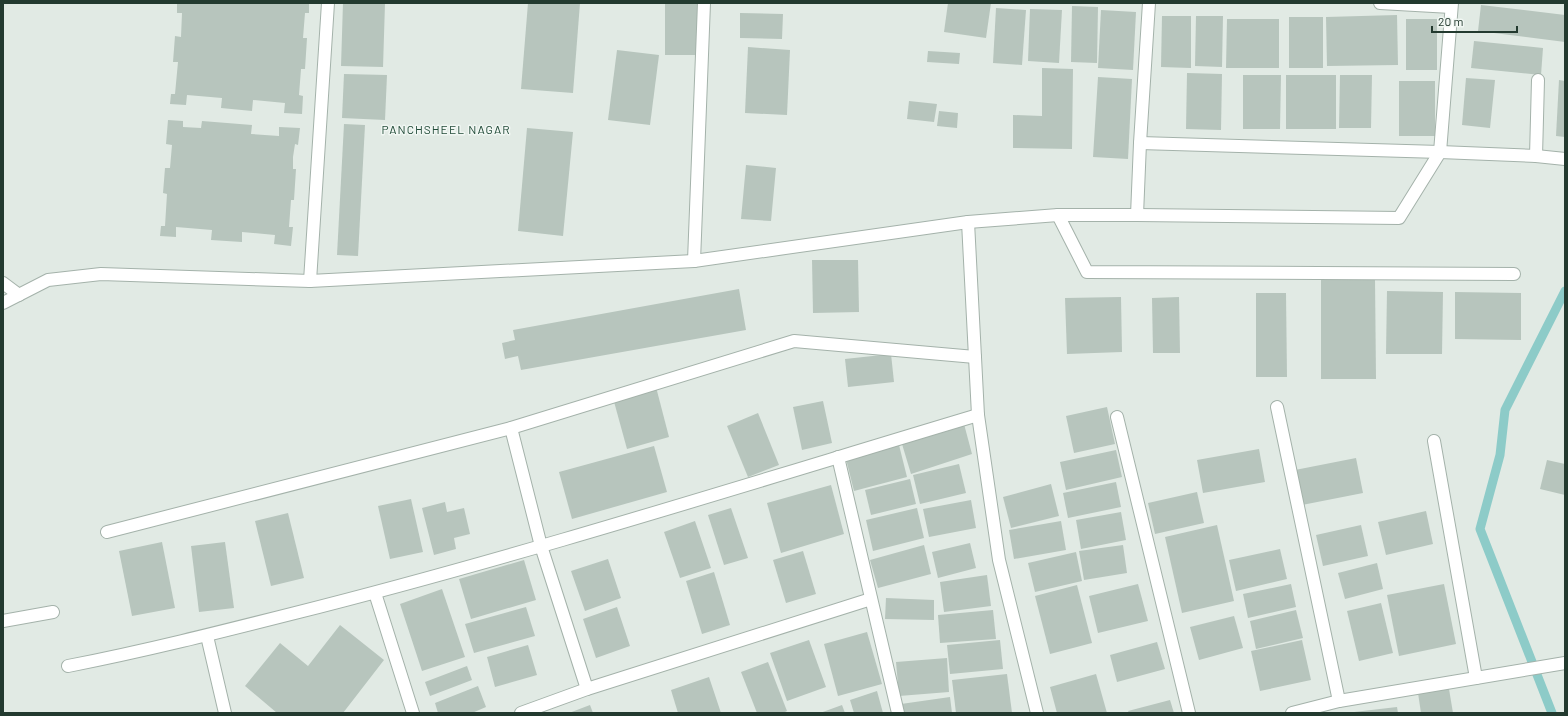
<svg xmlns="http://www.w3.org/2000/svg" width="1568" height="716" font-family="Barlow,sans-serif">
<rect width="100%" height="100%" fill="#e1eae4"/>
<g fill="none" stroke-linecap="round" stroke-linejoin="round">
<path stroke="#8dcbc8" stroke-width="9" d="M1552,713L1480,529L1500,455L1505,410L1565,291"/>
</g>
<g fill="#b7c5bd">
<path d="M177,3L289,4V3H309V13H305L303,38H307L305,69H301L299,95L303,96L302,114L284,113L285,103L253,100L252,111L221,108L222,98L187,95L186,105L170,104L171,94H175L178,62H173L175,36L181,37L182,13H177Z"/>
<path d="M343,3H385L383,67L341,66Z"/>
<path d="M528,3H580L573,93L521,89Z"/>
<rect x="665" y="3" width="33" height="52"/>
<path d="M948,3H991L986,38L944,32Z"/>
<path d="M1481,5L1565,15V42L1478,31Z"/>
<path d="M1072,6L1098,7L1097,63L1071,62Z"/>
<path d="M996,8L1026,10L1022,65L993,63Z"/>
<path d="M1030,9L1062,10L1059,63L1028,61Z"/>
<path d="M1101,10L1136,12L1133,70L1098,68Z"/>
<path d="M740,13L783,14L782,39L740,38Z"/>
<path d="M1397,15L1398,65L1327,66L1326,17Z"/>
<path d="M1162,16H1191V68L1161,67Z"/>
<path d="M1196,16H1223L1222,67L1195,66Z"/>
<rect x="1289" y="17" width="34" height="51"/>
<path d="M1227,19H1279V68H1226Z"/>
<rect x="1406" y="19" width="31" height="51"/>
<path d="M1474,41L1543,48L1541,75L1471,68Z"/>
<path d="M748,47L790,50L787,115L745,113Z"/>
<path d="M617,50L659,55L650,125L608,120Z"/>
<path d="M928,51L960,53L959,64L927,62Z"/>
<path d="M1042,68L1073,69L1072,149L1013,148V115L1042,116Z"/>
<path d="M1187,73L1222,74L1221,130L1186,129Z"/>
<path d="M344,74L387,75L385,120L342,118Z"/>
<path d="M1243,75H1281L1280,129H1243Z"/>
<rect x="1286" y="75" width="50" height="54"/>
<path d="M1340,75H1372L1371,128H1339Z"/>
<path d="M1098,77L1132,79L1128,159L1093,157Z"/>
<path d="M1466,78L1495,80L1490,128L1462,125Z"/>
<path d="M1559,80L1565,81V137L1556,136Z"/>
<rect x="1399" y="81" width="36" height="55"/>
<path d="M909,101L937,104L934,122L907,119Z"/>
<path d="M939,111L958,113L957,128L937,126Z"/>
<path d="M168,120L183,121V127L201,128L202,121L252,125L251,134L279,136V127L300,128L298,145L295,144L293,157V169H296L294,200H291L289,227H293L291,246L274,244L275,235L242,232V242L211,240L212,230L176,227V237L160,236L161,226H165L167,194L163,193L165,168H170L172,145L166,144Z"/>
<path d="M344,124L365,125L358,256L337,255Z"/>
<path d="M527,128L573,132L563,236L518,231Z"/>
<path d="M746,165L776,168L771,221L741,219Z"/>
<path d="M812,260H858L859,312L813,313Z"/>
<path d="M1321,279H1375L1376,379H1321Z"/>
<path d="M739,289L746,330L521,370L518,356L505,359L502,343L515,340L513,330Z"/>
<path d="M1387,291L1443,292L1442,354H1386Z"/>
<path d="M1455,292L1521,293V340L1455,339Z"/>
<path d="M1256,293H1286L1287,377H1256Z"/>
<path d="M1121,297L1122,352L1067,354L1065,298Z"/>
<path d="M1179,297L1180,353H1153L1152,298Z"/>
<path d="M891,354L894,382L848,387L845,359Z"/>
<path d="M656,387L669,437L627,449L613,398Z"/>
<path d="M823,401L832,443L802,450L793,407Z"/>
<path d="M1107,407L1115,444L1074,453L1066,416Z"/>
<path d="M758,413L779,465L748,477L727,426Z"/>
<path d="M964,424L972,454L911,474L902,444Z"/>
<path d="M899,445L907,477L854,491L846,459Z"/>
<path d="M654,446L667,492L572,519L559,472Z"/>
<path d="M1259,449L1265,482L1203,493L1197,460Z"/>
<path d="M1116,450L1122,477L1066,490L1060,462Z"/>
<path d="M1356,458L1363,493L1302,505L1295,470Z"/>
<path d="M1547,460L1565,464V495L1540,489Z"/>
<path d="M959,464L966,493L920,504L913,475Z"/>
<path d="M910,479L916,504L871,515L865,490Z"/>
<path d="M1116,482L1121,507L1068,518L1063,493Z"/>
<path d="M1051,484L1059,516L1011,528L1003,497Z"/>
<path d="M831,485L844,534L781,553L767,503Z"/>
<path d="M1197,492L1204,523L1155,534L1148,503Z"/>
<path d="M411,499L423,552L390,559L378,506Z"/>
<path d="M971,500L976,528L929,537L923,509Z"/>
<path d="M445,502L447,512L464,508L470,534L454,538L456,549L434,555L422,508Z"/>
<path d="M731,508L748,558L724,565L708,515Z"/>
<path d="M917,508L924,538L873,551L866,520Z"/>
<path d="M1426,511L1433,544L1386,555L1378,522Z"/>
<path d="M1121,512L1126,540L1081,549L1076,520Z"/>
<path d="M288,513L304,578L271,586L255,521Z"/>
<path d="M695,521L711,568L680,578L664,532Z"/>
<path d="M1061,521L1066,550L1014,559L1009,530Z"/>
<path d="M1217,525L1234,601L1182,613L1165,537Z"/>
<path d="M1361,525L1368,556L1323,566L1316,535Z"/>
<path d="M162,542L175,608L132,616L119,551Z"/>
<path d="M225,542L234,608L199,612L191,546Z"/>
<path d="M970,543L976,568L938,578L932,552Z"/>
<path d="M924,545L931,574L878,588L870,560Z"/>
<path d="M1123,545L1127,573L1084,580L1079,551Z"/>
<path d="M1280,549L1287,579L1236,591L1229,560Z"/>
<path d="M803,551L816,594L786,603L773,560Z"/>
<path d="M1076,552L1082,581L1035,592L1028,563Z"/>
<path d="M608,559L621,598L585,611L571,571Z"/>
<path d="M524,560L536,600L471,619L459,579Z"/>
<path d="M1377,563L1383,589L1345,599L1338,573Z"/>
<path d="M714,572L730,625L702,634L686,581Z"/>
<path d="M987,575L991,606L944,612L940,582Z"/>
<path d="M1138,584L1148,621L1098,633L1089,596Z"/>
<path d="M1291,584L1296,607L1248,618L1243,594Z"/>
<path d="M1444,584L1456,644L1399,656L1387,595Z"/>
<path d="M1077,585L1092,643L1050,654L1035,596Z"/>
<path d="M442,589L465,657L422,671L400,604Z"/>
<path d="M886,598L934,600V620L885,619Z"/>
<path d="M1381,603L1393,653L1359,661L1347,611Z"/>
<path d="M526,607L535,636L474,653L465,624Z"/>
<path d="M617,607L630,646L596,658L583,619Z"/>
<path d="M993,610L996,639L940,643L938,615Z"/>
<path d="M1296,610L1303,638L1256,649L1250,621Z"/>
<path d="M1234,616L1243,648L1199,660L1190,627Z"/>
<path d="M340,625L384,660L343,713H277L245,686L280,643L308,666Z"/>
<path d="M867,632L882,684L838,696L824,644Z"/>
<path d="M809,640L826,687L787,701L770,653Z"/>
<path d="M1000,640L1003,669L950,674L947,645Z"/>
<path d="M1302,640L1311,680L1260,691L1251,651Z"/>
<path d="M1157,642L1165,669L1117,682L1110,655Z"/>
<path d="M528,645L537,675L495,687L487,657Z"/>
<path d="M947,658L949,692L899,696L896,662Z"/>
<path d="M768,662L787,711L783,713H757L741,672Z"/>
<path d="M467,666L472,680L430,696L425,682Z"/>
<path d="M1007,674L1012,713H956L952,680Z"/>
<path d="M1096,674L1107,713H1057L1050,687Z"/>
<path d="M709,677L721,713H678L671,690Z"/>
<path d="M478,686L486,707L472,713H438L435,703Z"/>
<path d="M1449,689L1453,713H1421L1418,693Z"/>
<path d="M877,691L883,713H854L850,700Z"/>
<path d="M950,697L952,713H902L901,704Z"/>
<path d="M1170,700L1174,713H1129L1128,711Z"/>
<path d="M590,705L593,713H569Z"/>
<path d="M842,705L845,713H820Z"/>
<path d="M1397,707L1398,713H1354V712Z"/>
</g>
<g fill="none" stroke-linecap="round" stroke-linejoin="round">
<defs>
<g id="minor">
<path d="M1380,3L1451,7"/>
<path d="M1140,143L1440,152L1536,156L1565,159"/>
<path d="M1536,156L1538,80"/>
<path d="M1058,215L1087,272L1514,274"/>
<path d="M1137,215L1140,143L1149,3"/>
<path d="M968,222L978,415L999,560L1037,713"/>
<path d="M694,261L704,3"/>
<path d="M310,281L328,3"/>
<path d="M3,283L19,295"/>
<path d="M3,303L48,280L101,274L310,281L694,261L968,222L1058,215H1137L1399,218L1440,152L1452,3"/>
<path d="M1277,407L1339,701"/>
<path d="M1117,417L1189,713"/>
<path d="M511,428L541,546L587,689"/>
<path d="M1434,441L1476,678"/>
<path d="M838,457L898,713"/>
<path d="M107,532L511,428L794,341L975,357"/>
<path d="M375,593L413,713"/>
<path d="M3,621L53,612"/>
<path d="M207,636L225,713"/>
<path d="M68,666C145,651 220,632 295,613C525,555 751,483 978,415"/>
<path d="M521,713L587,689L871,599"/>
<path d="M1292,713L1339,701L1565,663"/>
</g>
</defs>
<use href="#minor" stroke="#a4b2aa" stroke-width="14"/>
<use href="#minor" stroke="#fff" stroke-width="12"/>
</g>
<g text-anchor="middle" stroke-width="3" stroke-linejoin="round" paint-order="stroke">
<g font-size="12" letter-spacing="1" fill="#204a37" stroke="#f1f7f3">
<text x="446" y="134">PANCHSHEEL NAGAR</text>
</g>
</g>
<rect width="1568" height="716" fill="none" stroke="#233a2f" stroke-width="8"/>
<path d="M1432 26v6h85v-6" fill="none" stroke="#233a2f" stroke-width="2"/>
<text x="1438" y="26" font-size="12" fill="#233a2f" stroke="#f1f7f3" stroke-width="3" paint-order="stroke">20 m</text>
</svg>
